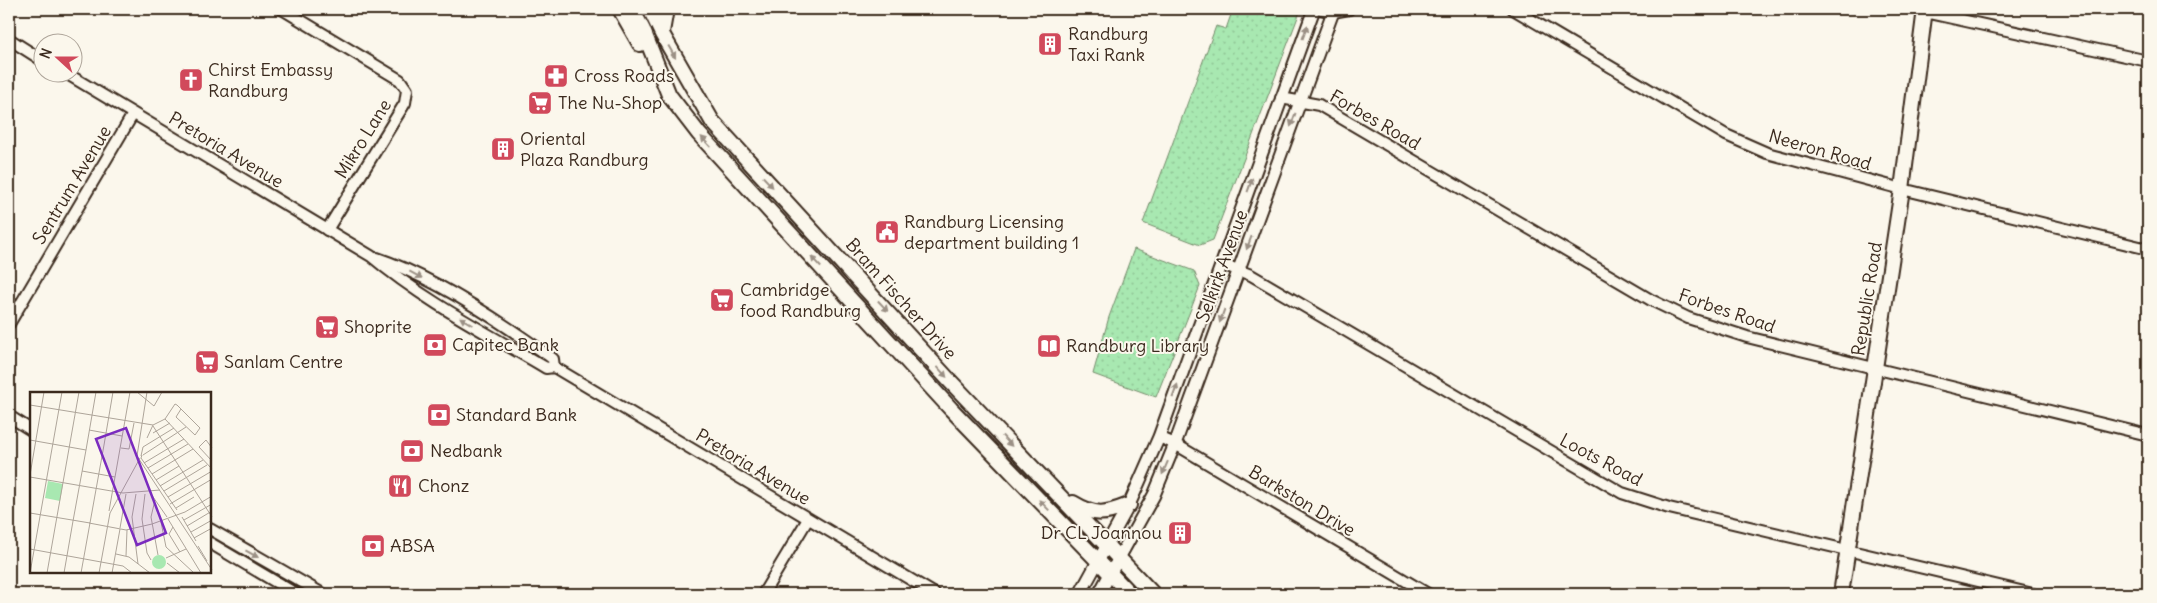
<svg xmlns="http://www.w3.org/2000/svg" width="2157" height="603" font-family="Delius,sans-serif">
<defs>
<pattern id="grass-dots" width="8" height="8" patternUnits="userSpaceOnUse" patternTransform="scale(1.25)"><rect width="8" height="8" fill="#a8e8b1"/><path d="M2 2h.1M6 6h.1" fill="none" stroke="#92c798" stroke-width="1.8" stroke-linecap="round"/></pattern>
</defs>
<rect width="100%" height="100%" fill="#fbf7ec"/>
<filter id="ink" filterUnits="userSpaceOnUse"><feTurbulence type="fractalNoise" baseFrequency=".02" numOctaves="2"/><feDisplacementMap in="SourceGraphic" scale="10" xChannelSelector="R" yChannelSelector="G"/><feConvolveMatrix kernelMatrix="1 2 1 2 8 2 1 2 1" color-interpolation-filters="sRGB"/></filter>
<g filter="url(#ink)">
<g fill="url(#grass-dots)" stroke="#728968">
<path d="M1233,9H1301L1213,240L1200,245L1143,223L1216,26L1226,29Z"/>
<path d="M1134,249L1194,271L1200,286L1156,397L1093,374L1109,317Z"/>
</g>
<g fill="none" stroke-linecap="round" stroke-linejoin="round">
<defs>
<g id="minor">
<path d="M282,9L400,80L407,90L405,103L327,230"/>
<path d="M1320,9L1333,12L1349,9"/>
<path d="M1513,9L1726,135L1767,153L1902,189L2148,249"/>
<path d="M1925,12L2148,61"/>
<path d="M9,39L42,60"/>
<path d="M64,72L371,256C423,300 483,331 541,365L546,368L554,367L935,594"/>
<path d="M1281,98L1319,105L1651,300L1688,318L1747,337L2148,435"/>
<path d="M377,258C434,277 500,321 549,356L553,359L554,367"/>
<path d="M1222,264L1251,275L1263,282L1622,493L1669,508L2033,594"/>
<path d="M9,324L133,114"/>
<path d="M9,416L31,430"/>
<path d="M1159,437L1175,444L1428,594"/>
<path d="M210,529L323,594"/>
<path d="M210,543L296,594"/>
<path d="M763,594L808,519"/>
</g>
<g id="tertiary">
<path d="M1080,594L1129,505L1159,437L1314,9"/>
<path d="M1099,594L1154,495L1175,444L1334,9"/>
</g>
<g id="secondary">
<path d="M620,9L640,44"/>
<path d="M632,9L643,30L669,95L699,134L951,409L1130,594"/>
<path d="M650,9L662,34L712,121L948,379L1153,594"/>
<path d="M662,32L666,9"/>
<path d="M1073,503C1096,517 1106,514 1129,505"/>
<path d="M1841,594L1902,189L1925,9"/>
</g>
</defs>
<use href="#minor" stroke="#3b2a1e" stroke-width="14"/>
<use href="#tertiary" stroke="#3b2a1e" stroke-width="15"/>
<use href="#secondary" stroke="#3b2a1e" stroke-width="18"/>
<use href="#minor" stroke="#fbf7ec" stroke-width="10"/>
<use href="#tertiary" stroke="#fbf7ec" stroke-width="11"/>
<use href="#secondary" stroke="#fbf7ec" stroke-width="14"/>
</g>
<defs><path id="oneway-solid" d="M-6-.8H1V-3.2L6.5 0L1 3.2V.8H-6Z" transform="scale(1.25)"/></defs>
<g fill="#9b9085">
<use href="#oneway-solid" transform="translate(1305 32) rotate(-70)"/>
<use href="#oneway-solid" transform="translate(672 52) rotate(60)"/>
<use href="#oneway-solid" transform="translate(1293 120) rotate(110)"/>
<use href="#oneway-solid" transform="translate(706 142) rotate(-133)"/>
<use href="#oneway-solid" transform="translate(768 182) rotate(47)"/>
<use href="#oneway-solid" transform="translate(1250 185) rotate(-70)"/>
<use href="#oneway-solid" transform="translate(1249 243) rotate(111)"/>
<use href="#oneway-solid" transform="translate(816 262) rotate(-133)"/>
<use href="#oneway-solid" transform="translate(416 275) rotate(28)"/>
<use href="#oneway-solid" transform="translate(883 306) rotate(47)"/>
<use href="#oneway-solid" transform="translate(1222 316) rotate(110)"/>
<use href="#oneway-solid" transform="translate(466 321) rotate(-149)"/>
<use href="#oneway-solid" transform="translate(942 372) rotate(48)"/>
<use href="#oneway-solid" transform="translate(1175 391) rotate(-70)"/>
<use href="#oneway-solid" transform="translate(1007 441) rotate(47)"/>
<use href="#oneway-solid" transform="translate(1165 468) rotate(113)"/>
<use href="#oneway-solid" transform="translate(1044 505) rotate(-134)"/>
<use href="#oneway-solid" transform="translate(252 554) rotate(29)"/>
</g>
</g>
<defs>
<symbol id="building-square" viewBox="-11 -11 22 22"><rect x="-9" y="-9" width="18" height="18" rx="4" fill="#d1495b" stroke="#fbf7ec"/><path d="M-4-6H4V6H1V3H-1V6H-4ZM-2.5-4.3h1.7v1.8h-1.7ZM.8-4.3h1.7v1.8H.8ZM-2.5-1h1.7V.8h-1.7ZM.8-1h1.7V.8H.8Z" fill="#fff"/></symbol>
<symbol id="pharmacy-square" viewBox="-11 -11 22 22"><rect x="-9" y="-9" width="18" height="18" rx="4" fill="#d1495b" stroke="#fbf7ec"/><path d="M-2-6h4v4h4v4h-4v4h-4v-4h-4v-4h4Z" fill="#fff"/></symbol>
<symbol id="church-square" viewBox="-11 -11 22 22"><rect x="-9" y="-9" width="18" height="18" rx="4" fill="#d1495b" stroke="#fbf7ec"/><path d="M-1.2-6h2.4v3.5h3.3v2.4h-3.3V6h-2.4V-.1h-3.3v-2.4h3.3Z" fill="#fff"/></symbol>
<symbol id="supermarket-square" viewBox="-11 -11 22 22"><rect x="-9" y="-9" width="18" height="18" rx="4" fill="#d1495b" stroke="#fbf7ec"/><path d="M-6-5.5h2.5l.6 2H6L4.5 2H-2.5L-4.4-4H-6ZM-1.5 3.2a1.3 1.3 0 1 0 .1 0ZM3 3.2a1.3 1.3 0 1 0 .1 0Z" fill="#fff"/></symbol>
<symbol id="civic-square" viewBox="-11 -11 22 22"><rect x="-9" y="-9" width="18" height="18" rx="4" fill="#d1495b" stroke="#fbf7ec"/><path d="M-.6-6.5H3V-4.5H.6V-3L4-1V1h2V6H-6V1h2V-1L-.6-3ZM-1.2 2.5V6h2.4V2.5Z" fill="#fff"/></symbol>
<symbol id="bank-square" viewBox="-11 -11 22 22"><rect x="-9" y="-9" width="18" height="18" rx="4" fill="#d1495b" stroke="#fbf7ec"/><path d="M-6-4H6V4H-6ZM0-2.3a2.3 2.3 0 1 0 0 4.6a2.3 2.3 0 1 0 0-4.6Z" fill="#fff"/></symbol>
<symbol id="library-square" viewBox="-11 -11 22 22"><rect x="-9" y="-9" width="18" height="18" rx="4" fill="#d1495b" stroke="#fbf7ec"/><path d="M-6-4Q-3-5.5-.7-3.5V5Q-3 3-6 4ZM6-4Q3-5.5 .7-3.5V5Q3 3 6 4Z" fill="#fff"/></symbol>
<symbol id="restaurant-square" viewBox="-11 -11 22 22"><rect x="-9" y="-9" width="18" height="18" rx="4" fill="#d1495b" stroke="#fbf7ec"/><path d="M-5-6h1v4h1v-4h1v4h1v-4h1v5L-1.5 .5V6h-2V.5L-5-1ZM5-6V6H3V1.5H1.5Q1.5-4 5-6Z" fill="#fff"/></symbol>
</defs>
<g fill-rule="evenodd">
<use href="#building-square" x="1036" y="30" width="28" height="28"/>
<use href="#pharmacy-square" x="542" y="62" width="28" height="28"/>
<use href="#church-square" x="177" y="66" width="28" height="28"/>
<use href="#supermarket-square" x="526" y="89" width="28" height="28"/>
<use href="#building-square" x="489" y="135" width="28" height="28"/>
<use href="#civic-square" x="873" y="218" width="28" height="28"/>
<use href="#supermarket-square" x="708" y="286" width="28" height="28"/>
<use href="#supermarket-square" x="313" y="313" width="28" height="28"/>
<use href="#bank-square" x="421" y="331" width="28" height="28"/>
<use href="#library-square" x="1035" y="332" width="28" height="28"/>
<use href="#supermarket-square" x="193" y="348" width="28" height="28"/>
<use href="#bank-square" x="425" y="401" width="28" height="28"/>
<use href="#bank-square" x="398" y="437" width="28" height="28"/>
<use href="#restaurant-square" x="386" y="472" width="28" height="28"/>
<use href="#building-square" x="1166" y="519" width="28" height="28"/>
<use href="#bank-square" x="359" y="532" width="28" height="28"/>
</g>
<g text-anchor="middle" stroke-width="4" stroke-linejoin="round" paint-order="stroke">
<g font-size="18" fill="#3b2a1e" stroke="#fbf7ec" text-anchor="start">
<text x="1068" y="40">Randburg<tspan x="1068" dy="21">Taxi Rank</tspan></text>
<text x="208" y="76">Chirst Embassy<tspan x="208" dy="21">Randburg</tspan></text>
<text x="574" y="82">Cross Roads</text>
<text x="558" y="109">The Nu-Shop</text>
<text x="520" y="145">Oriental<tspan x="520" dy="21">Plaza Randburg</tspan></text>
<text x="904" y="228">Randburg Licensing<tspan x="904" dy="21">department building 1</tspan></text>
<text x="740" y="296">Cambridge<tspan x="740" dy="21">food Randburg</tspan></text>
<text x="344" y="333">Shoprite</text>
<text x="452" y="351">Capitec Bank</text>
<text x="1066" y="352">Randburg Library</text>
<text x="224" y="368">Sanlam Centre</text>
<text x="456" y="421">Standard Bank</text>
<text x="430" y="457">Nedbank</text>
<text x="418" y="492">Chonz</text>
<text x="1162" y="539" text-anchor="end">Dr CL Joannou</text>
<text x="390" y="552">ABSA</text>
</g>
<g font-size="18" fill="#3b2a1e" stroke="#fbf7ec">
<text transform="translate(1375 120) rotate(30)" y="6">Forbes Road</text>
<text transform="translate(363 139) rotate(-58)" y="6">Mikro Lane</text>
<text transform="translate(226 150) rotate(31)" y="6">Pretoria Avenue</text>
<text transform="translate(1820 150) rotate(16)" y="6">Neeron Road</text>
<text transform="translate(72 185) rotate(-59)" y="6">Sentrum Avenue</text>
<text transform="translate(1222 266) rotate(-70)" y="6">Selkirk Avenue</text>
<text transform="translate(901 299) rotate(48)" y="6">Bram Fischer Drive</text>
<text transform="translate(1867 299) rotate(-81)" y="6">Republic Road</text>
<text transform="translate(1727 311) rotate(19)" y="6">Forbes Road</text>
<text transform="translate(1601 460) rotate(28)" y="6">Loots Road</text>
<text transform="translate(753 467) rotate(31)" y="6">Pretoria Avenue</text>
<text transform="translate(1302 501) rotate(31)" y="6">Barkston Drive</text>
</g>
</g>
<g transform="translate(30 392)">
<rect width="181" height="181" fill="#fbf7ec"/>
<path d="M122 170a7 7 0 1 1 14 0a7 7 0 1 1-14 0Z" fill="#a8e8b1"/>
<path d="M18,89L33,92L30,109L15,106Z" fill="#a8e8b1"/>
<path fill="none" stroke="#aea59a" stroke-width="1" d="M107,0L124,14L132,0M117,0L107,64L182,178M0,13L123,33M135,27L182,77M123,34L182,125M59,38L92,44M123,41L140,31M117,46L123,33L135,27L145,12L147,13L170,36L165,43L146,25L151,17M0,48L56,58L43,129M74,53L83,0M91,56L99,57L104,31M182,56L176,48L169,55L182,69M56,58L66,0M112,63L111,66L147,118M113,63L156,35M111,64L113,55L144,36M114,71L154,47M118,76L158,52M52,79L85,85M122,82L163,57M0,83L14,0M0,85L93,101L130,98M126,88L149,74M130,94L173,68M134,99L177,73M106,102L102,125L108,172M115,102L112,127L117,161L121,168M121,102L137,125M138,105L182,79M125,108L121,125L128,163M140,112L182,87M146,116L164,105M79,119L100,0M0,121L60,131M152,125L166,149M138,127L171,181M154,128L182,112M131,130L136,155L164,181M59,131L96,138L122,132L155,120L182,104M157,134L182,119M143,135L139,142L150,160M90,136L96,102M161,140L182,128M164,146L182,136M168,154L177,169M0,157L93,174L102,181M86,162L99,165L120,181M96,164L97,138M136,166L156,157M137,171L150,181M0,181L32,0M17,181L49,0M34,181L43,129M51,181L74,53M69,181L80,121L110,66M82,181L90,137"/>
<path fill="#7b2cbf" fill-opacity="0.15" stroke="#7b2cbf" stroke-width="2.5" d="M96,36L136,141L107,153L66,47Z"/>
<rect width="181" height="181" fill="none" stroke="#3b2a1e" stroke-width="2.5"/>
</g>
<rect width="2157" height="603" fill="none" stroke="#fbf7ec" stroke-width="30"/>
<rect x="15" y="15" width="2127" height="573" fill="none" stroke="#3b2a1e" stroke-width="2" filter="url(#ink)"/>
<g transform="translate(58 58) rotate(291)"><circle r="24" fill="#fbf7ec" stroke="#aea59a"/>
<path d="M0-4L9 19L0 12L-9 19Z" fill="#d1495b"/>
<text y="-8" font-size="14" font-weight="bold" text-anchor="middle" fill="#3b2a1e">N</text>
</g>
</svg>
